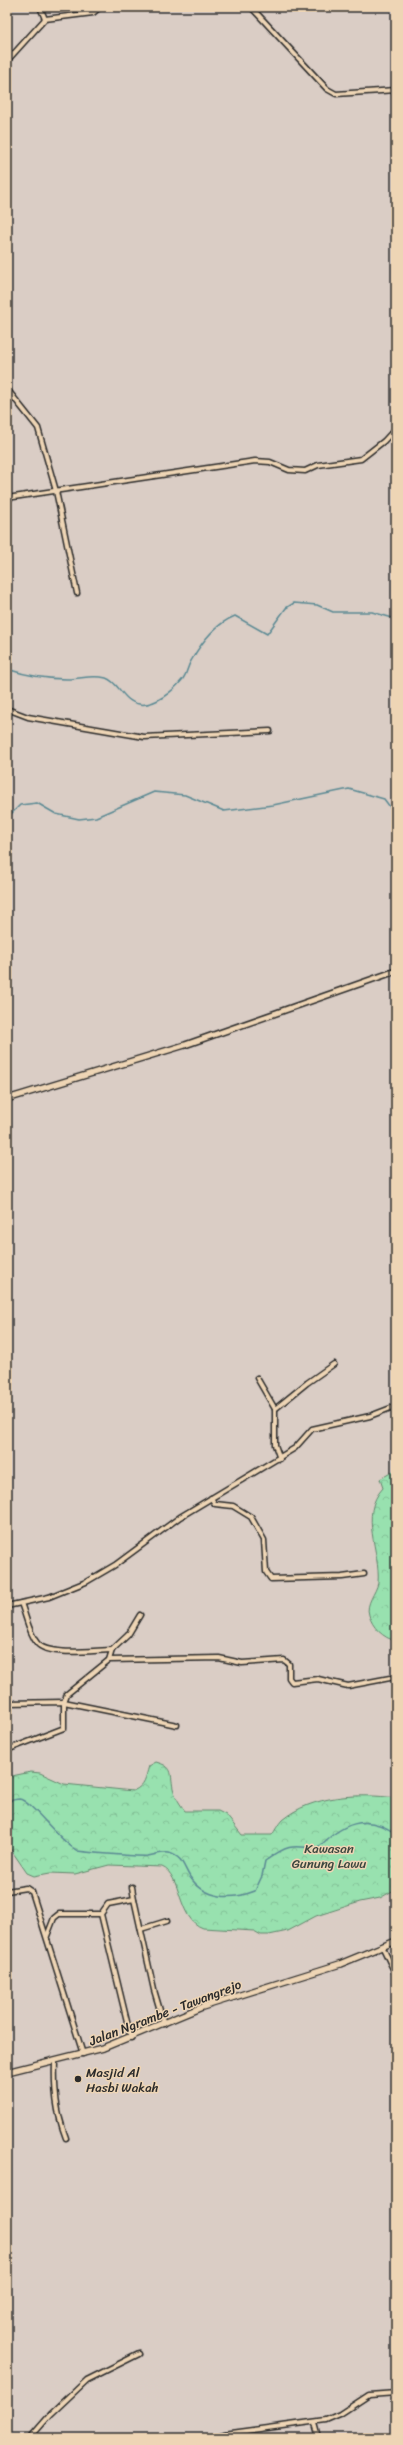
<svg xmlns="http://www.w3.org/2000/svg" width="403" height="2445" font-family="Sriracha,sans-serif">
<defs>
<pattern id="forest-crowns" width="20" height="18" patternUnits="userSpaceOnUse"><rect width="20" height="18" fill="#98e1af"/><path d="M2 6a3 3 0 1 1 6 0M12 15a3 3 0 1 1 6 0" fill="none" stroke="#83c197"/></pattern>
</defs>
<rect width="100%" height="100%" fill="#dacdc5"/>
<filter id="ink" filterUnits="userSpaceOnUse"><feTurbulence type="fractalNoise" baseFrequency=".025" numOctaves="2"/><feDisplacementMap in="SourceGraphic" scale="8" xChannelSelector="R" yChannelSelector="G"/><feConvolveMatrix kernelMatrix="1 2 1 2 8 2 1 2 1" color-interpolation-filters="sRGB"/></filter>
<g filter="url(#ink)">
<g fill="url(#forest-crowns)" stroke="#62866d">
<path d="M394,1471H396V1641C383,1638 372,1627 369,1615C365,1604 376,1593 378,1583C381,1551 358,1515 383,1488L380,1479Z"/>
<path d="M156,1762C174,1767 170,1772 173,1788C175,1797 180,1804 185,1811H218L226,1815L242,1835H272C275,1831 278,1824 282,1820C312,1795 359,1793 396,1798V1889L380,1898L360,1902L316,1916L288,1931L269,1935H261L254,1931L203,1928C177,1919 182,1875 162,1867L109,1865L75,1874L50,1873L34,1876L27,1873L7,1844V1777L31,1772L40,1773L64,1784L133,1791C146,1785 145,1778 149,1766Z"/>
</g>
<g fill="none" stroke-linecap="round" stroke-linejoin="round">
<g stroke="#5a8993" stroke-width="1.5">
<path d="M7,669C25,675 48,679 67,679C81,679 92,674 106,678C119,682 123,702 139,704C154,707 173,691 182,680C187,675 187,667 191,661C201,643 215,624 235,616L267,634L286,608L294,603L317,605L333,612H372L396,619"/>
<path d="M7,818L20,805L37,803L56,814L79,819L96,817L154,792L185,795L224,811L273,805L349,789L384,799L396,815"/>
<path d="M7,1802C10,1801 15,1799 19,1799C31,1800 60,1843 78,1851C82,1852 141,1857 148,1856C154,1855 163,1852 169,1853C183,1857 183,1866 190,1877C206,1900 232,1900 255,1891L262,1876L265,1861C286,1846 291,1844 317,1849C341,1824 366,1812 396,1834"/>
</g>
<defs>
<g id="minor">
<path d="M40,7L45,19"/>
<path d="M251,7L327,89L336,94L396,90"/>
<path d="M7,61L45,19L93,13L100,7"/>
<path d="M7,389L38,428L56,491L77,593"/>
<path d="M7,498L255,461L270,462L289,470L305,471L318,465L361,459L384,441L396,428"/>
<path d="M7,709L28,717L144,737L270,731"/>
<path d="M257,1378L275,1409"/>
<path d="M280,1459L275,1445V1409L307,1383L334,1364"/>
<path d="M211,1498L215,1504L233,1506L251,1517L264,1540L266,1572L271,1579L342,1577L364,1574"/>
<path d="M21,1603C26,1616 29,1633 37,1643C48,1657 95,1650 112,1650"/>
<path d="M7,1606L49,1597L86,1582L115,1565L180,1517L295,1448L312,1429L370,1416L396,1406"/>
<path d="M109,1660L219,1658L242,1663L284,1660L289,1664V1678L292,1682L318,1679L348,1686L390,1678"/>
<path d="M7,1703L64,1702L177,1725"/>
<path d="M7,1750L64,1728V1702L67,1694L109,1660L112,1650L128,1635L140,1615"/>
<path d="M132,1887L134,1899"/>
<path d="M7,1891L26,1888L32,1892L83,2054"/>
<path d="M141,1929L167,1921"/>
<path d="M47,1936L54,1918L59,1914H101"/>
<path d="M383,1948L396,1975"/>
<path d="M131,2038L101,1914L108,1904L134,1899L154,1990L164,2024"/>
<path d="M55,2061C54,2089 56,2112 66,2138"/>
<path d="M315,2423L319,2438"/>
<path d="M30,2438L51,2414L87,2380L139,2354"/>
<path d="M211,2438L224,2434L326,2420L340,2414L369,2395L396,2393"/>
</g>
<path id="tertiary" d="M7,1099L185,1045L396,971"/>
<path id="secondary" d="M7,2072L103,2048L202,2007L340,1964L396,1941"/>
</defs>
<use href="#minor" stroke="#2b2b2b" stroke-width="7"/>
<use href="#tertiary" stroke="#2b2b2b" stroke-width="8"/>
<use href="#secondary" stroke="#2b2b2b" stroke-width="8"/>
<use href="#minor" stroke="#eed5b5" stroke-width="4"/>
<use href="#tertiary" stroke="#eed5b5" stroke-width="5"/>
<use href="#secondary" stroke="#eed5b5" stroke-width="5.5"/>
</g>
</g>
<circle fill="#2b2b2b" stroke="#eed5b5" stroke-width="1.5" cx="78" cy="2079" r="4"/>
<g text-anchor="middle" stroke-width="3" stroke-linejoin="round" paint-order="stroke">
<g font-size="13" fill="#3b463f" stroke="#eed5b5">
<text x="329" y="1853">Kawasan<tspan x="329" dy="15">Gunung Lawu</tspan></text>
</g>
<g font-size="13" fill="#2b2b2b" stroke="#eed5b5">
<text transform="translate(165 2012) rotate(-21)" y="5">Jalan Ngrambe - Tawangrejo</text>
</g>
<g font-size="13" fill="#2b2b2b" stroke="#eed5b5" text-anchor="start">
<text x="86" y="2077">Masjid Al<tspan x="86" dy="15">Hasbi Wakah</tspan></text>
</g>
</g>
<rect width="403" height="2445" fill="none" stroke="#eed5b5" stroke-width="24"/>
<rect x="12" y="12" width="379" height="2421" fill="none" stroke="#2b2b2b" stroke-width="1.5" filter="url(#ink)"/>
</svg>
